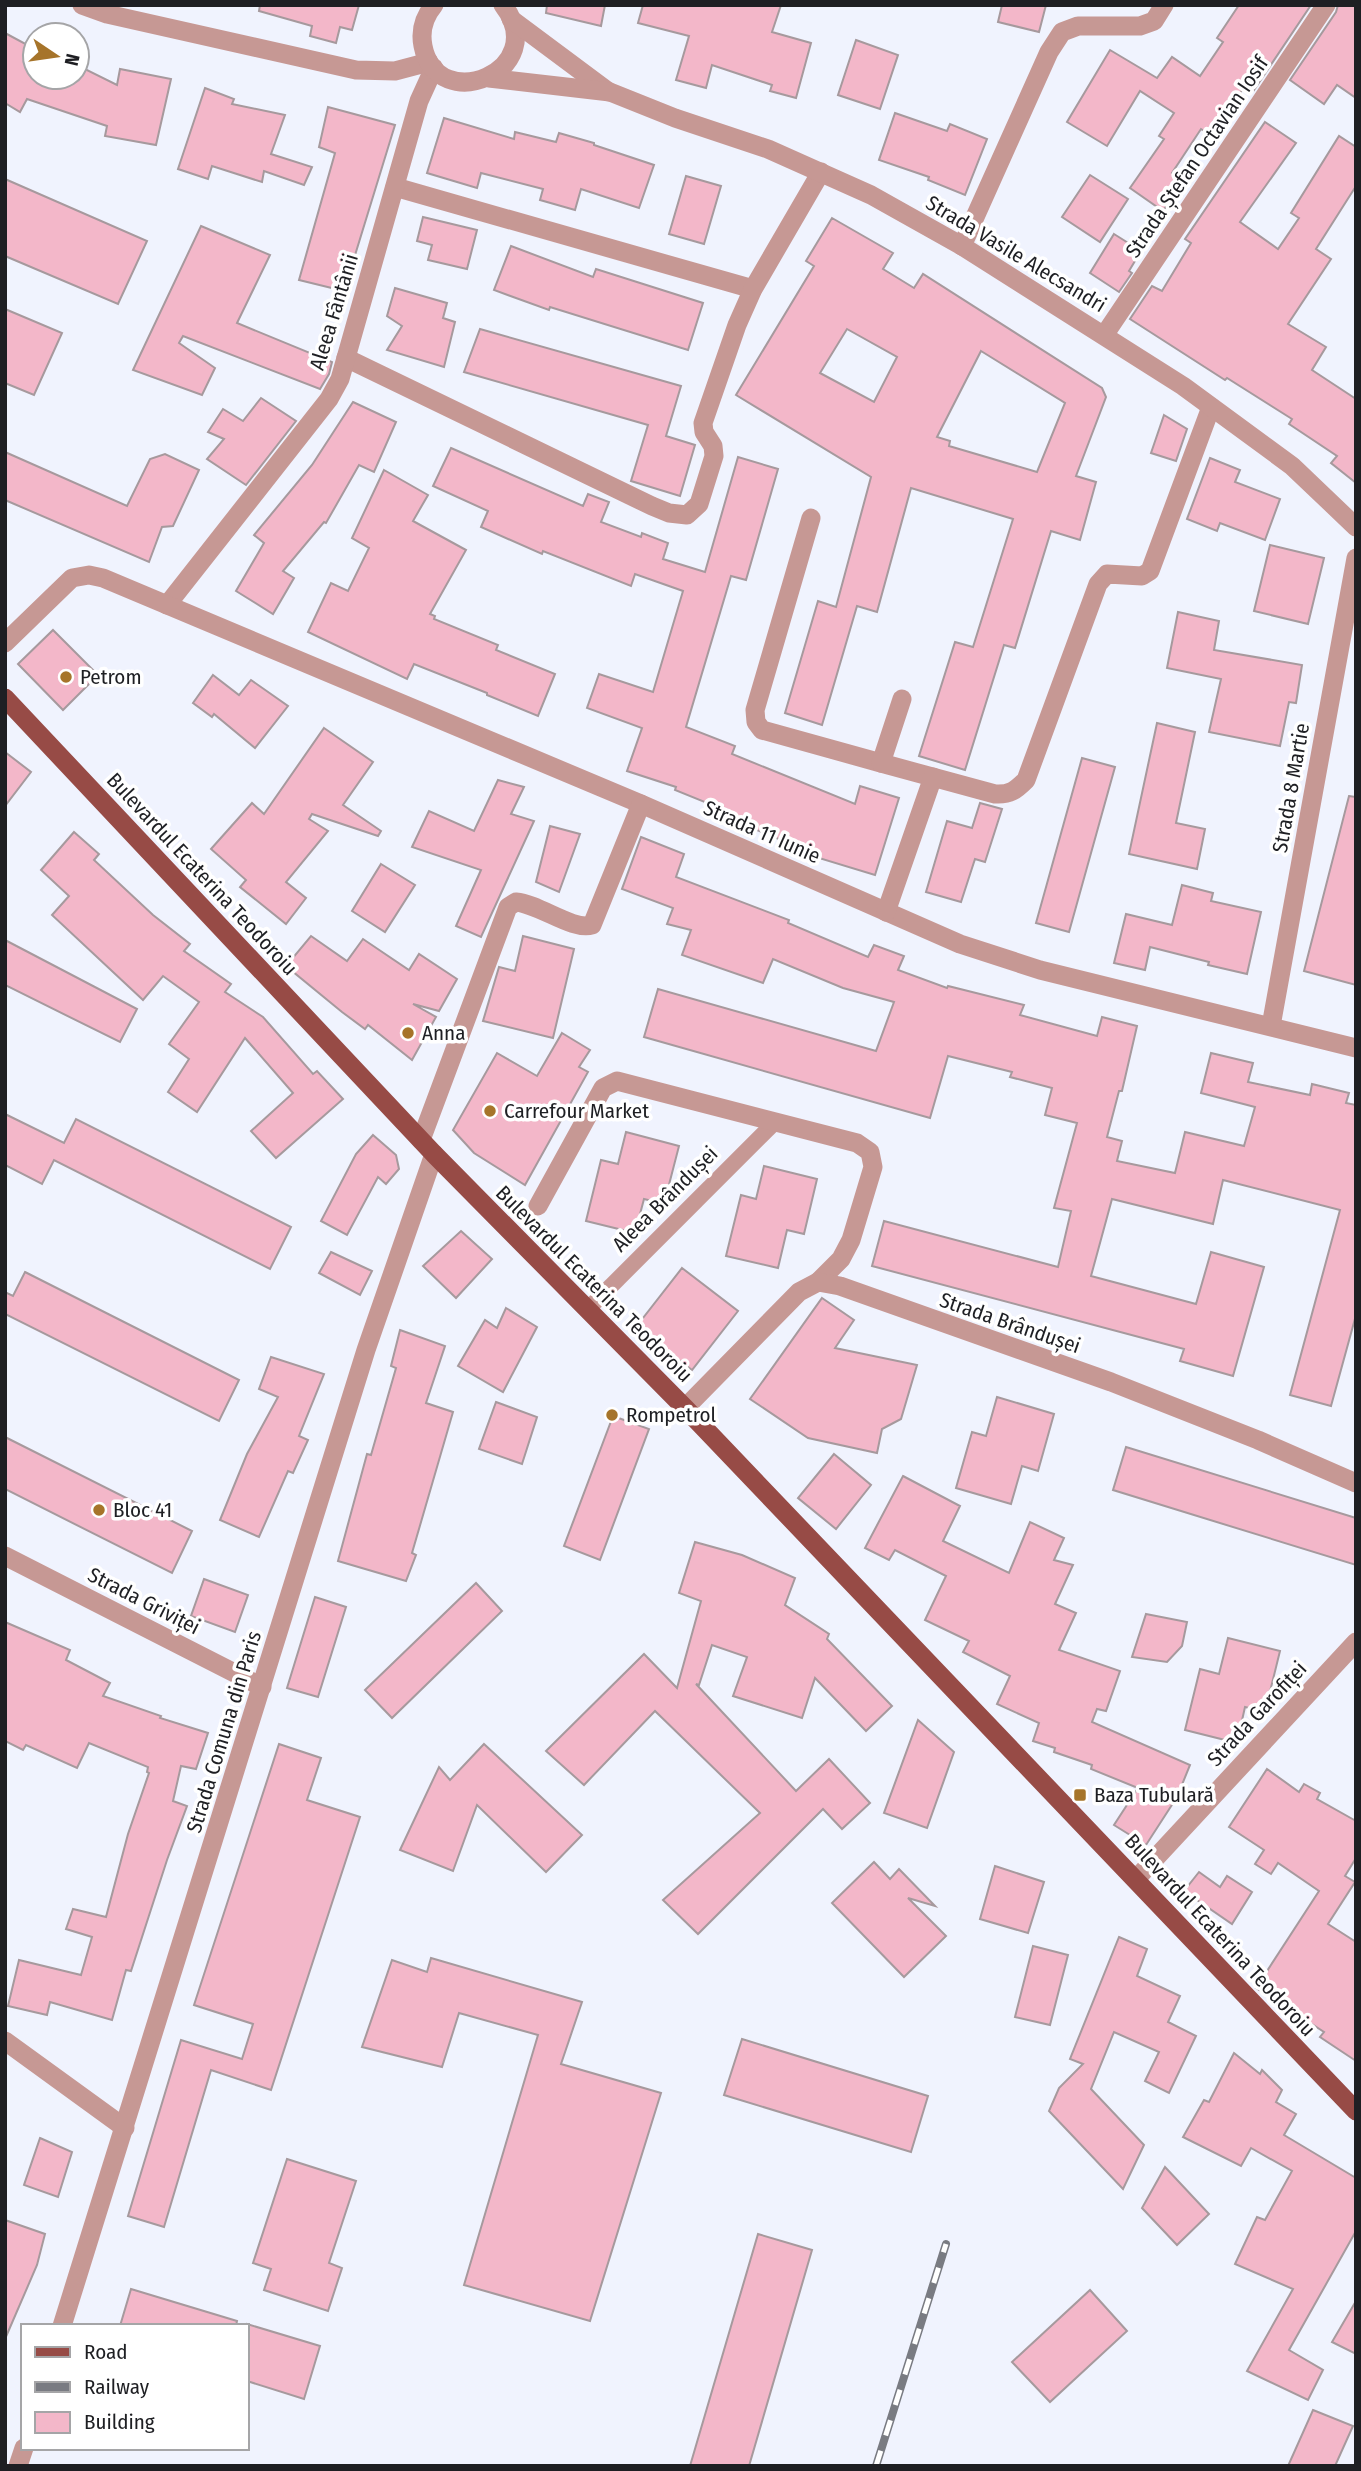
<svg xmlns="http://www.w3.org/2000/svg" width="1361" height="2471" font-family="'Fira Sans Condensed',sans-serif">
<rect width="100%" height="100%" fill="#f0f3fe"/>
<g fill="#f3b7c9" stroke="#a6999d" stroke-width="2" fill-rule="evenodd">
<path d="M260,5H359L352,30L340,27L336,43L310,36L312,26L259,11Z"/>
<path d="M547,5H605L601,26L546,13Z"/>
<path d="M643,5H781L772,32L811,43L796,98L770,91L772,85L712,65L706,88L676,80L689,36L638,23Z"/>
<path d="M1002,5H1046L1039,32L998,22Z"/>
<path d="M1239,5H1311L1254,90L1246,84L1212,136L1201,129L1172,173L1183,180L1163,211L1130,188L1164,139L1159,136L1174,113L1140,91L1107,146L1067,122L1110,50L1157,78L1172,57L1200,76L1223,42L1217,38Z"/>
<path d="M1338,5H1356V98L1337,85L1324,104L1290,80L1336,12Z"/>
<path d="M5,33L35,49V77H77V65L117,85L120,69L171,79L156,145L105,136L107,126L27,99L20,112L5,103Z"/>
<path d="M856,40L898,55L880,109L838,95Z"/>
<path d="M205,88L234,99L232,104L285,115L271,154L312,167L304,185L264,171L262,182L212,166L208,179L178,169Z"/>
<path d="M328,107L395,125L344,291L299,280L335,153L319,147Z"/>
<path d="M895,113L947,131L950,124L987,139L965,195L928,180L929,177L879,160Z"/>
<path d="M444,118L514,139L515,132L556,142L559,133L594,143V145L654,165L639,208L581,189L575,210L540,200L543,189L481,173L477,188L427,173Z"/>
<path d="M1265,122L1296,143L1240,222L1278,249L1299,218L1291,213L1339,136L1356,147V186L1316,249L1331,259L1288,324L1326,347L1312,370L1356,399V483L1331,463L1337,456L1289,424L1292,419L1227,378L1225,380L1130,319L1152,286L1162,291L1191,243L1185,239Z"/>
<path d="M1090,175L1128,199L1100,242L1062,217Z"/>
<path d="M686,176L721,186L704,244L669,234Z"/>
<path d="M5,179L147,241L118,304L5,256Z"/>
<path d="M423,217L477,230L467,269L428,260L432,245L417,241Z"/>
<path d="M832,218L893,253L883,269L914,288L923,274L1102,388L1106,397L1076,476L1096,482L1080,540L1051,531L1015,648L1004,645L965,770L919,756L955,642L973,647L1013,519L911,488L877,612L857,606L822,725L785,713L818,601L836,607L871,477L736,395L814,266L806,261ZM847,329L897,357L874,402L820,373ZM981,351L1065,403L1037,472L949,446L950,441L937,437Z"/>
<path d="M201,226L270,255L237,323L332,362L329,374L320,389L183,336L179,343L215,368L202,395L133,370Z"/>
<path d="M1114,234L1141,251L1129,271L1132,273L1119,292L1090,273Z"/>
<path d="M511,246L593,277L596,269L703,303L688,350L550,307L549,310L494,290Z"/>
<path d="M395,288L447,303L443,318L455,322L444,367L387,350L402,326L387,316Z"/>
<path d="M5,309L62,333L34,395L5,383Z"/>
<path d="M480,329L681,386L666,436L695,445L680,496L631,481L648,425L464,372Z"/>
<path d="M261,398L296,421L246,485L207,459L224,439L208,432L223,409L243,421Z"/>
<path d="M353,402L396,422L374,472L359,465L326,523L324,522L283,571L294,578L273,614L236,591L264,543L254,535L312,465Z"/>
<path d="M1164,415L1187,429L1176,461L1151,453Z"/>
<path d="M451,448L583,506L588,494L609,502L601,522L641,537L642,533L668,543L663,559L705,572L738,457L778,469L746,580L731,576L686,727L735,746L732,754L855,804L860,786L899,798L875,875L816,857V858L784,846L786,842L730,819L732,813L675,790L676,787L627,771L642,728L587,708L599,674L653,692L683,591L635,574L631,586L543,551L542,554L481,527L488,511L433,486Z"/>
<path d="M5,452L127,506L150,459L165,454L199,470L173,526L162,527L149,562L5,500Z"/>
<path d="M1210,458L1240,470L1235,482L1280,499L1265,540L1220,523L1217,531L1187,519Z"/>
<path d="M384,470L428,495L413,521L466,550L430,614L435,616L434,619L498,645L496,650L555,674L538,716L487,695V693L414,664L407,679L308,632L331,583L348,591L369,548L352,538Z"/>
<path d="M1270,545L1324,558L1308,624L1254,611Z"/>
<path d="M1178,612L1219,621L1214,650L1302,665L1296,703L1289,702L1280,746L1209,732L1221,679L1167,668Z"/>
<path d="M53,630L98,675L63,710L18,664Z"/>
<path d="M213,675L239,695L251,680L288,706L255,748L214,714L212,717L193,703Z"/>
<path d="M1157,723L1195,732L1176,823L1205,829L1197,869L1129,854Z"/>
<path d="M324,728L373,762L343,805L381,831L378,836L312,814L309,819L328,831L286,882L306,898L286,924L240,887L246,880L211,849L252,803L264,814Z"/>
<path d="M5,752L31,772L5,806Z"/>
<path d="M1082,758L1115,767L1069,932L1036,923Z"/>
<path d="M498,780L524,787L511,814L534,821L481,937L456,926L481,870L412,847L429,811L474,831Z"/>
<path d="M1349,796L1356,797V985L1304,971Z"/>
<path d="M980,803L1002,809L985,862L975,859L961,902L926,892L947,821L972,828Z"/>
<path d="M550,826L580,834L559,892L536,882Z"/>
<path d="M74,832L99,854L94,860L153,915L190,944L184,951L231,984L225,992L263,1017L313,1074L317,1071L343,1099L276,1158L251,1131L293,1093L245,1038L197,1112L168,1092L189,1059L169,1044L199,1002L163,976L143,1000L52,915L69,896L41,870Z"/>
<path d="M641,837L684,854L676,877L789,920L788,923L868,957L874,945L904,956L898,970L947,988L948,986L1024,1005L1020,1015L1097,1036L1102,1017L1137,1026L1122,1091H1119L1107,1137L1122,1141L1117,1161L1175,1173L1185,1132L1244,1146L1255,1107L1201,1093L1211,1053L1253,1063L1248,1082L1310,1095L1312,1084L1349,1093L1346,1103L1356,1105V1315L1331,1406L1290,1395L1340,1210L1223,1180L1213,1224L1112,1199L1091,1276L1196,1304L1211,1252L1264,1267L1233,1376L1180,1361L1184,1349L872,1266L884,1221L1058,1267L1071,1211L1054,1208L1077,1123L1045,1115L1052,1088L1010,1077L1012,1072L948,1056L930,1118L644,1037L658,989L876,1051L894,1002L843,988L773,959L763,983L682,955L691,930L667,924L673,908L622,889Z"/>
<path d="M381,864L415,885L385,932L352,911Z"/>
<path d="M1182,885L1213,893L1211,901L1261,912L1247,974L1208,965L1209,962L1150,947L1145,970L1114,963L1126,914L1172,925Z"/>
<path d="M311,936L347,961L363,939L409,970L419,954L457,979L439,1011L413,1004L436,1017L412,1060L368,1025L365,1029L342,1012L286,966Z"/>
<path d="M523,936L574,949L553,1038L483,1021L499,967L515,971Z"/>
<path d="M5,940L137,1009L120,1042L5,985Z"/>
<path d="M562,1033L590,1050L579,1067L588,1072L525,1185L474,1153L453,1130L497,1053L537,1076Z"/>
<path d="M5,1114L64,1143L76,1119L291,1227L270,1269L54,1160L42,1184L5,1165Z"/>
<path d="M626,1132L679,1146L664,1204L644,1199L635,1233L586,1221L601,1160L618,1164Z"/>
<path d="M373,1135L396,1155L399,1169L386,1184L378,1177L347,1235L321,1221L356,1154Z"/>
<path d="M764,1166L817,1179L804,1234L787,1230L778,1268L726,1256L741,1195L756,1199Z"/>
<path d="M461,1231L492,1259L456,1298L423,1266Z"/>
<path d="M331,1252L372,1271L360,1295L319,1273Z"/>
<path d="M682,1268L738,1311L692,1370L636,1327Z"/>
<path d="M25,1272L239,1380L219,1421L5,1314V1292L13,1296Z"/>
<path d="M822,1298L854,1320L835,1348L917,1365L901,1419L882,1429L877,1453L808,1438L750,1399Z"/>
<path d="M506,1308L537,1327L503,1392L458,1366L485,1320L497,1328Z"/>
<path d="M400,1330L445,1346L426,1403L453,1412L412,1553L416,1555L406,1581L338,1561L367,1454L371,1455L396,1368L391,1366Z"/>
<path d="M271,1357L324,1374L299,1436L308,1440L293,1473L288,1471L259,1537L220,1520L247,1454L278,1397L259,1389Z"/>
<path d="M997,1397L1054,1414L1038,1471L1022,1466L1011,1504L956,1488L972,1432L986,1436Z"/>
<path d="M496,1402L537,1417L522,1464L479,1449Z"/>
<path d="M613,1416L649,1429L600,1560L564,1546Z"/>
<path d="M5,1437L192,1531L172,1573L5,1489Z"/>
<path d="M1126,1447L1356,1518V1565L1113,1490Z"/>
<path d="M834,1454L871,1485L836,1529L798,1498Z"/>
<path d="M903,1476L960,1506L943,1541L1009,1573L1030,1522L1064,1538L1054,1560L1073,1565L1055,1604L1076,1613L1059,1650L1120,1671L1106,1711L1097,1709L1092,1722L1190,1765L1177,1797L1146,1845L1114,1825L1138,1788L1091,1769L1092,1765L1054,1752L1055,1748L1033,1741L1039,1723L997,1704L1010,1676L963,1652L969,1641L925,1620L946,1576L895,1550L889,1560L865,1548Z"/>
<path d="M695,1542L742,1555L795,1578L785,1605L829,1634L827,1639L892,1706L866,1731L815,1678L802,1718L733,1696L747,1657L712,1645L699,1685L696,1684L796,1791L829,1759L870,1803L842,1829L823,1809L698,1934L663,1900L760,1813L655,1711L584,1785L546,1751L644,1654L677,1688L701,1601L679,1593Z"/>
<path d="M204,1579L248,1595L235,1632L191,1616Z"/>
<path d="M476,1583L502,1611L392,1718L365,1690Z"/>
<path d="M315,1597L346,1607L318,1697L287,1688Z"/>
<path d="M1146,1614L1187,1622L1182,1646L1167,1662L1132,1657Z"/>
<path d="M5,1622L70,1650L66,1660L110,1683L103,1696L161,1716L160,1718L208,1733L196,1769L181,1766L173,1801L187,1806L167,1860L131,1971L126,1970L112,2020L50,2002L47,2015L8,2006L19,1960L81,1975L92,1937L66,1929L73,1909L106,1917L128,1834L149,1773L147,1772L148,1767L89,1743L77,1768L26,1745L23,1750L5,1741Z"/>
<path d="M1228,1638L1280,1651L1265,1712L1245,1707L1237,1743L1185,1730L1200,1669L1219,1674Z"/>
<path d="M918,1720L954,1752L927,1828L884,1813Z"/>
<path d="M279,1744L321,1758L307,1800L360,1817L271,2090L211,2070L164,2227L128,2216L181,2040L242,2059L253,2024L194,2005Z"/>
<path d="M484,1744L582,1835L546,1872L477,1805L453,1871L400,1850L439,1767L450,1780Z"/>
<path d="M1267,1769L1299,1792L1304,1784L1320,1793L1317,1799L1356,1821V1858L1345,1876L1355,1882L1328,1924L1356,1942V2061L1320,2037L1324,2032L1256,1988L1319,1891L1278,1863L1271,1874L1255,1864L1264,1850L1229,1827Z"/>
<path d="M874,1862L890,1879L899,1869L935,1906L908,1898L946,1936L904,1977L832,1903Z"/>
<path d="M995,1866L1044,1882L1028,1933L980,1919Z"/>
<path d="M1199,1872L1220,1887L1227,1876L1252,1892L1232,1924L1184,1891Z"/>
<path d="M1119,1937L1147,1949L1137,1976L1180,1996L1168,2022L1196,2036L1169,2093L1145,2081L1159,2052L1114,2032L1091,2089L1144,2145L1123,2189L1049,2111L1059,2088L1083,2064L1070,2059Z"/>
<path d="M1033,1946L1068,1955L1050,2025L1015,2017Z"/>
<path d="M431,1958L582,2002L561,2064L661,2093L590,2321L464,2285L538,2035L459,2013L442,2067L362,2047L392,1960L427,1972Z"/>
<path d="M742,2039L928,2096L911,2152L724,2095Z"/>
<path d="M1234,2053L1260,2074L1262,2070L1282,2090L1276,2102L1296,2114L1284,2135L1356,2178V2231L1289,2350L1323,2370L1308,2400L1247,2371L1293,2289L1235,2264L1257,2217L1265,2220L1292,2171L1251,2148L1241,2166L1183,2137L1204,2100L1209,2102Z"/>
<path d="M40,2138L72,2152L58,2197L24,2185Z"/>
<path d="M287,2159L356,2181L329,2263L342,2268L328,2311L264,2290L271,2269L253,2263Z"/>
<path d="M1165,2167L1209,2214L1177,2245L1142,2208Z"/>
<path d="M5,2220L45,2234L37,2265L5,2339Z"/>
<path d="M758,2234L812,2250L749,2466H690Z"/>
<path d="M131,2289L237,2321L236,2326H120Z"/>
<path d="M1090,2290L1127,2331L1050,2402L1012,2362Z"/>
<path d="M1356,2301V2354L1332,2342Z"/>
<path d="M247,2324L320,2346L304,2399L247,2381Z"/>
<path d="M1313,2410L1353,2426L1335,2466H1288Z"/>
</g>
<g fill="none" stroke-linecap="round" stroke-linejoin="round">
<path stroke="#c69894" stroke-width="16" d="M588,1309L775,1122"/>
<g stroke="#c69894" stroke-width="19">
<path d="M82,5L107,14L356,70L395,71L429,62"/>
<path d="M395,187L753,289"/>
<path d="M962,246L1049,52L1062,32L1078,26H1140L1154,21L1164,5"/>
<path d="M1105,334L1326,5"/>
<path d="M346,358L652,506L669,513L687,515L699,504L714,456L713,446L704,432L703,423L737,325L753,289L821,172"/>
<path d="M811,518L755,710L756,722L762,730L881,763"/>
<path d="M167,605L329,399L340,379L419,101L434,68"/>
<path d="M5,643L72,578L89,575L103,578L641,804L960,944L1040,970L1356,1048"/>
<path d="M902,699L881,763L995,794C1010,795 1016,790 1026,780L1098,584L1107,574L1142,576L1150,571L1211,407"/>
<path d="M886,912L933,777"/>
<path d="M1271,1026L1356,558"/>
<path d="M421,1140L508,907L516,902C539,904 573,931 592,925L641,804"/>
<path d="M538,1206L603,1088L617,1081L857,1143L870,1152L873,1167L851,1240L841,1259L818,1282"/>
<path d="M685,1408L799,1292L818,1282L840,1286L1111,1382L1258,1440L1356,1483"/>
<path d="M5,1556L262,1687"/>
<path d="M1136,1879L1356,1642"/>
<path d="M5,2041L125,2128"/>
<path d="M62,2326L366,1350L434,1154"/>
<path d="M18,2466L24,2448"/>
</g>
<g stroke="#c69894" stroke-width="19">
<path d="M434,5C424,17 420,31 423,46C437,118 553,70 503,5"/>
<path d="M511,19L609,92"/>
<path d="M489,78L610,92L675,118L768,149L871,195L962,246L1183,386L1292,466L1356,527"/>
</g>
<path stroke="#974b46" stroke-width="19" d="M5,698L434,1154L685,1408L1356,2111"/>
<defs>
<path id="rail" d="M876,2466L946,2244"/>
</defs>
<use href="#rail" stroke="#797b82" stroke-width="8"/>
<use href="#rail" stroke="#fff" stroke-width="5" stroke-dasharray="16" stroke-linecap="butt"/>
</g>
<g fill="#a6742a" stroke="#fff" stroke-width="2.5">
<circle cx="66" cy="677" r="7"/>
<circle cx="408" cy="1033" r="7"/>
<circle cx="490" cy="1111" r="7"/>
<circle cx="612" cy="1415" r="7"/>
<circle cx="99" cy="1510" r="7"/>
<rect x="1073" y="1788" width="14" height="14" rx="3.5"/>
</g>
<g text-anchor="middle" stroke-width="7" stroke-linejoin="round" paint-order="stroke">
<g font-size="21" fill="#1e1f23" stroke="#fff">
<text transform="translate(1197 157) rotate(-56)" y="7">Strada Ștefan Octavian Iosif</text>
<text transform="translate(1016 254) rotate(31)" y="7">Strada Vasile Alecsandri</text>
<text transform="translate(334 312) rotate(-73)" y="7">Aleea Fântânii</text>
<text transform="translate(1291 788) rotate(-80)" y="7">Strada 8 Martie</text>
<text transform="translate(762 832) rotate(24)" y="7">Strada 11 Iunie</text>
<text transform="translate(202 874) rotate(47)" y="7">Bulevardul Ecaterina Teodoroiu</text>
<text transform="translate(665 1199) rotate(-45)" y="7">Aleea Brândușei</text>
<text transform="translate(594 1284) rotate(45)" y="7">Bulevardul Ecaterina Teodoroiu</text>
<text transform="translate(1010 1323) rotate(19)" y="7">Strada Brândușei</text>
<text transform="translate(144 1601) rotate(27)" y="7">Strada Griviței</text>
<text transform="translate(1257 1714) rotate(-47)" y="7">Strada Garofiței</text>
<text transform="translate(224 1732) rotate(-73)" y="7">Strada Comuna din Paris</text>
<text transform="translate(1220 1935) rotate(47)" y="7">Bulevardul Ecaterina Teodoroiu</text>
</g>
<g font-size="21" fill="#1e1f23" stroke="#fff" text-anchor="start">
<text x="80" y="684">Petrom</text>
<text x="422" y="1040">Anna</text>
<text x="504" y="1118">Carrefour Market</text>
<text x="626" y="1422">Rompetrol</text>
<text x="113" y="1517">Bloc 41</text>
<text x="1094" y="1802">Baza Tubulară</text>
</g>
</g>
<rect width="1361" height="2471" fill="none" stroke="#1e1f23" stroke-width="14"/>
<rect x="21" y="2324" width="228" height="126" fill="#ffffff" stroke="#a5a5a7" stroke-width="2"/>
<rect x="35" y="2347" width="35" height="10" fill="#974b46" stroke="#a5a5a7" stroke-width="2"/>
<text x="84" y="2359" font-size="21" fill="#1e1f23">Road</text>
<rect x="35" y="2382" width="35" height="10" fill="#797b82" stroke="#a5a5a7" stroke-width="2"/>
<text x="84" y="2394" font-size="21" fill="#1e1f23">Railway</text>
<rect x="35" y="2412" width="35" height="21" fill="#f3b7c9" stroke="#a5a5a7" stroke-width="2"/>
<text x="84" y="2429" font-size="21" fill="#1e1f23">Building</text>
<g transform="translate(56 56) rotate(103)"><circle r="33" fill="#ffffff" stroke="#a5a5a7" stroke-width="2"/>
<path d="M0-5L12 26L0 18L-12 26Z" fill="#a6742a"/>
<text y="-10" font-size="19" font-weight="bold" text-anchor="middle" fill="#1e1f23">N</text>
</g>
</svg>
